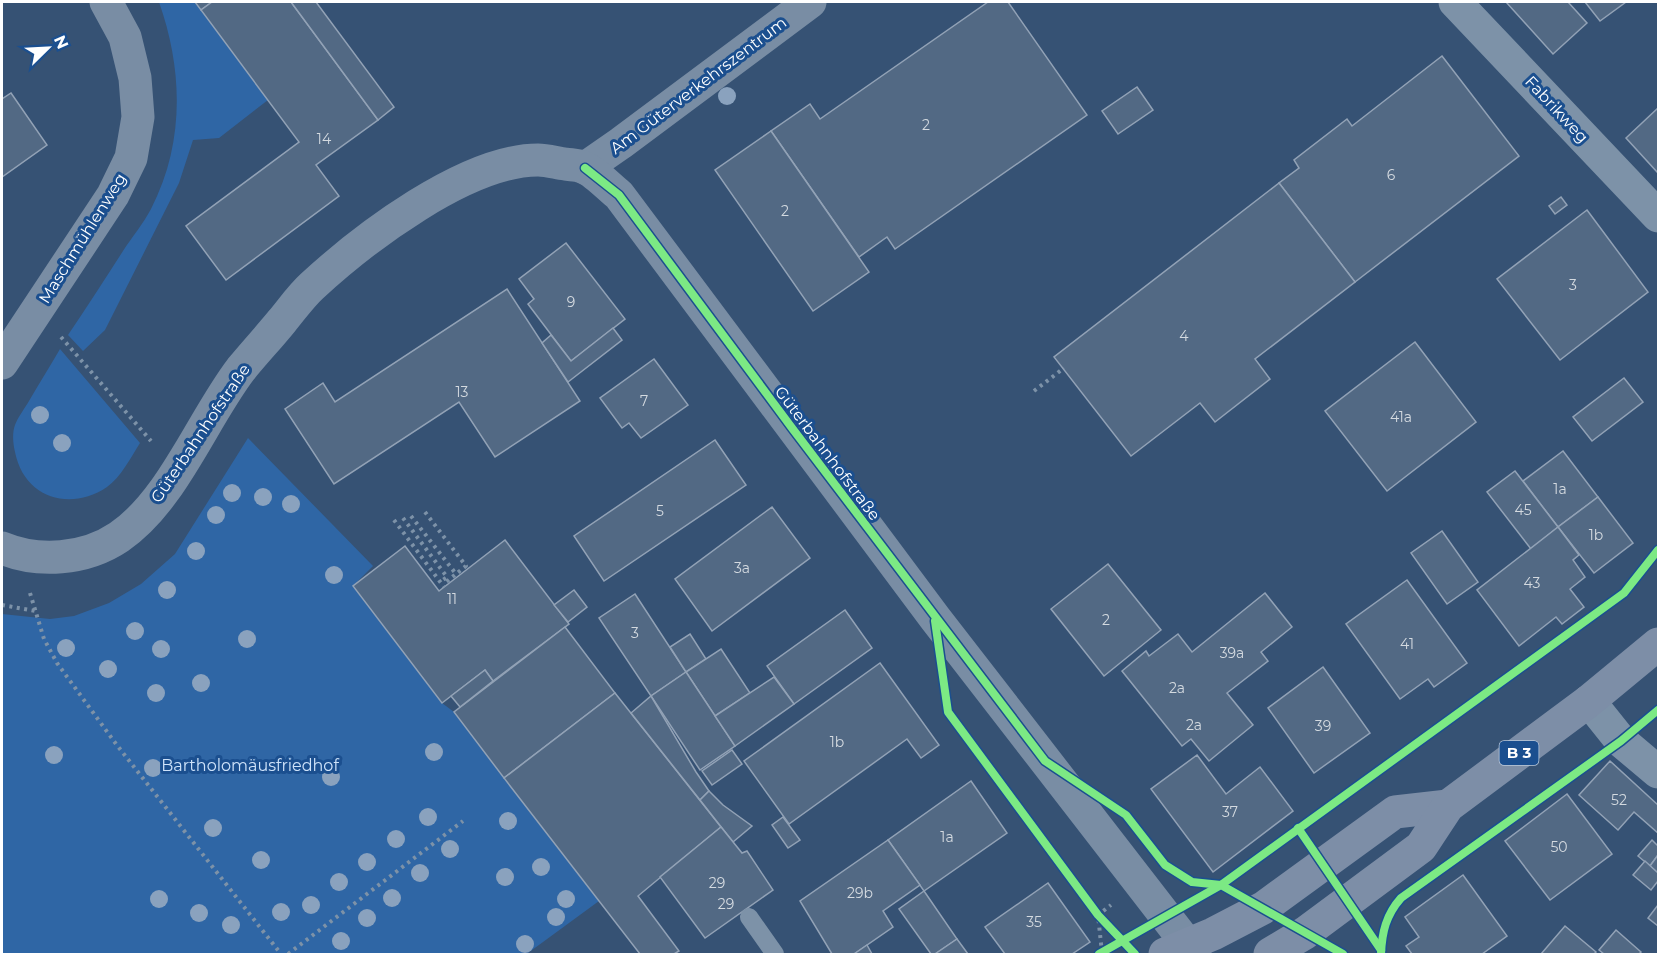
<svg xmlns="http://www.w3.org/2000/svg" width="1660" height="956" font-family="Montserrat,sans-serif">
<rect width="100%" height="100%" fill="#365274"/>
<g fill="#2f66a5">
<path d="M159,2H195L268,100L219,138L193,140L179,183L105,330L83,351L68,335C87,307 105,279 123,251C132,237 143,224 151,209C185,143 183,70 159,2Z"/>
<path d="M60,349L140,443C131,457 121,477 107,487C70,512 24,498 15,452C13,444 12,433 15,425C18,417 25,408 29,401C39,384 50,366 60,349Z"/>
<path d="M248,438L373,566L353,586L442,703L454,712L599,901L528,953V954H2V614L50,619L74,616L109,603L141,584L175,554Z"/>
</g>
<g fill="#526984" stroke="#92a2b6" stroke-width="1.5">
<path d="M195,2H212L201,10Z"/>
<path d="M212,2H291L378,120L316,165L339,196L226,280L186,226L299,142L201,10Z"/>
<path d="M291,2H316L394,107L378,120Z"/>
<path d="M988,2H1008L1087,115L895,249L887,237L859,257L771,131L810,104L820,119Z"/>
<path d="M1506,2H1568L1587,23L1553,54Z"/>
<path d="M1585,2H1626L1600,21Z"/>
<path d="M1442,56L1519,156L1355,282L1279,183L1299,168L1294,160L1347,119L1352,126Z"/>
<path d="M1137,87L1153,110L1118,134L1102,111Z"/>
<path d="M11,93L47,145L2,177V99Z"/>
<path d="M1658,108V173L1626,138Z"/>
<path d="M771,131L869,272L813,311L715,170Z"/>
<path d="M1279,183L1355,282L1255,359L1270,379L1215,422L1200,403L1131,456L1054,357Z"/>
<path d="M1561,197L1567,205L1555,214L1549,206Z"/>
<path d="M1587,210L1648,292L1560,360L1497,279Z"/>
<path d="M566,243L625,319L571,361L528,304L534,299L519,279Z"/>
<path d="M507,289L580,401L495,457L459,402L334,484L285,409L323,383L335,402Z"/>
<path d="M613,328L622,340L568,382L542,343L551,335L571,361Z"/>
<path d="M1415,342L1476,422L1387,491L1325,411Z"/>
<path d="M654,359L688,405L641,438L629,423L622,428L600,398Z"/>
<path d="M1624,378L1643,402L1592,441L1573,417Z"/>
<path d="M715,440L746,485L604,581L574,536Z"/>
<path d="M1563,451L1598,497L1558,527L1523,481Z"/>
<path d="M1515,471L1558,527L1531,549L1487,492Z"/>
<path d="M1598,497L1633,543L1594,573L1558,527Z"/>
<path d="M772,507L810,558L712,631L675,579Z"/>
<path d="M1558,527L1579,555L1573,560L1585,577L1570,589L1584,607L1562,624L1556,617L1519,646L1477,590Z"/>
<path d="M1442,531L1478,582L1447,604L1411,553Z"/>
<path d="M505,540L569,624L493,681L485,670L442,703L353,586L405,546L439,591Z"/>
<path d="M1108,564L1161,630L1104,676L1051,609Z"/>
<path d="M1407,580L1467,663L1434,687L1428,679L1400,699L1346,624Z"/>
<path d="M574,590L587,607L568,622L554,605Z"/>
<path d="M1265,593L1292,627L1261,652L1268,661L1227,693L1253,725L1209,761L1191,739L1182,746L1122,671L1146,651L1149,656L1178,634L1192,652Z"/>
<path d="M635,594L686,672L651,696L599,618Z"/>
<path d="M845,610L872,648L794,704L767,666Z"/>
<path d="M565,627L615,693L504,778L454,712Z"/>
<path d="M690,634L706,659L686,672L670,647Z"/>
<path d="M721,649L750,693L715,716L686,672Z"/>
<path d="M880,663L939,745L921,758L907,739L789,824L744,761Z"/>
<path d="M1323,667L1370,733L1314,773L1268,708Z"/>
<path d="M485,670L493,681L460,707L451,696Z"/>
<path d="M686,672L735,746L700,770L651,696Z"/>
<path d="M774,677L794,704L735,746L715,716Z"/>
<path d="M615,693L721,827L638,896L679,951L674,954H640L504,778Z"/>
<path d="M651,696L696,772L709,791L700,800L631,713Z"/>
<path d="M732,750L742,764L712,785L702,771Z"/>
<path d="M1197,755L1226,794L1260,767L1293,811L1213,872L1151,789Z"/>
<path d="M1610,761L1658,805V833L1634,812L1618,830L1579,795Z"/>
<path d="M971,781L1007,833L924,891L888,840Z"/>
<path d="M709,791L723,805L752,826L733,842L700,800Z"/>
<path d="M1567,794L1612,854L1550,900L1505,841Z"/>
<path d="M783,817L800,840L788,848L772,825Z"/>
<path d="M721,827L742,853L747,851L773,890L705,938L660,877Z"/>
<path d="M888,840L920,885L883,911L893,927L854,954H832L800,901Z"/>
<path d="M1652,840L1658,846V855L1650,866L1638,856Z"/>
<path d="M1658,855V873L1650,866Z"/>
<path d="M1645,861L1658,873V881L1651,890L1633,875Z"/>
<path d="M1463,875L1507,936L1482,954H1412L1406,946L1419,937L1405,917Z"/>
<path d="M1048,883L1090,942L1072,954H1005L985,927Z"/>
<path d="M924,891L957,939L935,954H931L899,909Z"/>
<path d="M1658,905V926L1648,918Z"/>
<path d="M1565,926L1596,952L1594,954H1541Z"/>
<path d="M1616,930L1641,952L1639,954H1604L1599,950Z"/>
<path d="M957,939L968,954H935Z"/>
<path d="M867,945L872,954H854Z"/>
</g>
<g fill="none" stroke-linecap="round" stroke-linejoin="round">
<g stroke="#7d92a8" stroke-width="4" stroke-dasharray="3 4.5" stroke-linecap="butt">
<path d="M61,337L151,441"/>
<path d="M1034,391L1064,368"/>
<path d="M425,512L466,566L456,574"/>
<path d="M411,516L456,574L445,583L446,585"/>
<path d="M403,518L447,577L440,582"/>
<path d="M394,520L444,587"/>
<path d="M30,593L44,639L57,663L116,744L281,954"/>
<path d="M2,605L35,611"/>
<path d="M1102,953L1098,915L1111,905"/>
<path d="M288,954L463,821"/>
</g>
<path stroke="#7d92a8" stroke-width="18" d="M749,917L775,954"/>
<g stroke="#7d92a8" stroke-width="33">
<path d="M1455,2L1658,216"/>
<path d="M1589,701L1621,741L1658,772"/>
</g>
<g stroke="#798da4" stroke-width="33">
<path d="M585,168L621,143L810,2"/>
<path d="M2,363L113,195L131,158L138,117L135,78L125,37L106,2"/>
<path d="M2,548C38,563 85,560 119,537C172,501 202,420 241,369C254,353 269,337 282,321C292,309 301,296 312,286C363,239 466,160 538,160C547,160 557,163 565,164C571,165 578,165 583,167C594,171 610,188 619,195L935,618L1195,954"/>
</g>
<g stroke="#7d8ea7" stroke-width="33">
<path d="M1165,954L1213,934L1263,908L1395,812L1448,806"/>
<path d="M1270,954L1305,933L1421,847L1448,806L1589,701L1658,644"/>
</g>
<defs>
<g id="cycleway">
<path d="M585,168L619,195L792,428L1045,761L1126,815L1165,865L1192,882L1221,885L1624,593L1658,550"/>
<path d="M935,621L948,712L1098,915L1135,954"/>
<path d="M1298,828L1381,950"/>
<path d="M1099,954L1221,885L1343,954"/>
<path d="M1381,954C1382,932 1386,915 1401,898L1621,741L1658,710"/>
</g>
</defs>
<use href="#cycleway" stroke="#1b4f8f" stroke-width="11"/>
<use href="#cycleway" stroke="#7ce984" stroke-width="8"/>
</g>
<g fill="#8aa2be">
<circle cx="727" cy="96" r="9"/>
<circle cx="40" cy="415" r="9"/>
<circle cx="62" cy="443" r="9"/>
<circle cx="232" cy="493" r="9"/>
<circle cx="263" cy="497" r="9"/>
<circle cx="291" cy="504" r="9"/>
<circle cx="216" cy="515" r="9"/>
<circle cx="196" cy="551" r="9"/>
<circle cx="334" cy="575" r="9"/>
<circle cx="167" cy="590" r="9"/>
<circle cx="135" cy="631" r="9"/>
<circle cx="247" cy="639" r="9"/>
<circle cx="66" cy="648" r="9"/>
<circle cx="161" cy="649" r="9"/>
<circle cx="108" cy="669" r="9"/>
<circle cx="201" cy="683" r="9"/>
<circle cx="156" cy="693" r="9"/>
<circle cx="434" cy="752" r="9"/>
<circle cx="54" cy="755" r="9"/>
<circle cx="153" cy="768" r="9"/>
<circle cx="331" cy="777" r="9"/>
<circle cx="428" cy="817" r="9"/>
<circle cx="508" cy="821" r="9"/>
<circle cx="213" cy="828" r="9"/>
<circle cx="396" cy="839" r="9"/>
<circle cx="450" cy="849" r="9"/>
<circle cx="261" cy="860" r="9"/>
<circle cx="367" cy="862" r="9"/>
<circle cx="541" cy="867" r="9"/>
<circle cx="420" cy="873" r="9"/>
<circle cx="505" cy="877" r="9"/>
<circle cx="339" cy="882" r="9"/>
<circle cx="392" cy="898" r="9"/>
<circle cx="159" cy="899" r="9"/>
<circle cx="566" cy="899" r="9"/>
<circle cx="311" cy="905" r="9"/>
<circle cx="281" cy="912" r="9"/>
<circle cx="199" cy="913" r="9"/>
<circle cx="556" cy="917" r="9"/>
<circle cx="367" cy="918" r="9"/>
<circle cx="231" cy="925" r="9"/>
<circle cx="341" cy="941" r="9"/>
<circle cx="525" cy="944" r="9"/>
</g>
<g text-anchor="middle" stroke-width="6" stroke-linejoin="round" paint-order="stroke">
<g font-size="14" fill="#d4dae0">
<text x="926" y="130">2</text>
<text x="324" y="144">14</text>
<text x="1391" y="180">6</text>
<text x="785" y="216">2</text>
<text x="1573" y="290">3</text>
<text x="571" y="307">9</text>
<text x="1184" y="341">4</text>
<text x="462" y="397">13</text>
<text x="644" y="406">7</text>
<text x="1401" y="422">41a</text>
<text x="1560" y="494">1a</text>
<text x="1523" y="515">45</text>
<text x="660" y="516">5</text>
<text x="1596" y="540">1b</text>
<text x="742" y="573">3a</text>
<text x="1532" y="588">43</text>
<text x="452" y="604">11</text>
<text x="1106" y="625">2</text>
<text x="635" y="638">3</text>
<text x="1407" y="649">41</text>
<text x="1232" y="658">39a</text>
<text x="1177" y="693">2a</text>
<text x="1194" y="730">2a</text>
<text x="1323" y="731">39</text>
<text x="837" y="747">1b</text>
<text x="1619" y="805">52</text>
<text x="1230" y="817">37</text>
<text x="947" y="842">1a</text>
<text x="1559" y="852">50</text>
<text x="717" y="888">29</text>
<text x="860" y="898">29b</text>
<text x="726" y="909">29</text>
<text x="1034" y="927">35</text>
</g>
<rect fill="#1b4f8f" stroke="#bbcadd" stroke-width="1.5" x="1499.5" y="741" width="39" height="24" rx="4.5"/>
<g font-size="15" font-weight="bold" fill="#fff">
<text x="1519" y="758">B 3</text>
</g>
<g font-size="16" fill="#fff" stroke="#1b4f8f">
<text transform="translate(698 85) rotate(-37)" y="6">Am Güterverkehrszentrum</text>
<text transform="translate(1557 109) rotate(47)" y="6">Fabrikweg</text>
<text transform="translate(82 238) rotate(-58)" y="6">Maschmühlenweg</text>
<text transform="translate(200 433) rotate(-56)" y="6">Güterbahnhofstraße</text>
<text transform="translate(828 453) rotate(53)" y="6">Güterbahnhofstraße</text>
</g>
<g font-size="16" fill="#cfe3fa" stroke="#1b4f8f">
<text x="250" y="771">Bartholomäusfriedhof</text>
</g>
</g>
<rect width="1660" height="956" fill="none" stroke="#ffffff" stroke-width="6"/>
<g transform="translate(48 48) rotate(66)" stroke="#1b4f8f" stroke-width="4.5" paint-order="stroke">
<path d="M0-4.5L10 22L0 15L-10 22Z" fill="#ffffff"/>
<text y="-9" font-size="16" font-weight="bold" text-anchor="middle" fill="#ffffff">N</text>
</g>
</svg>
